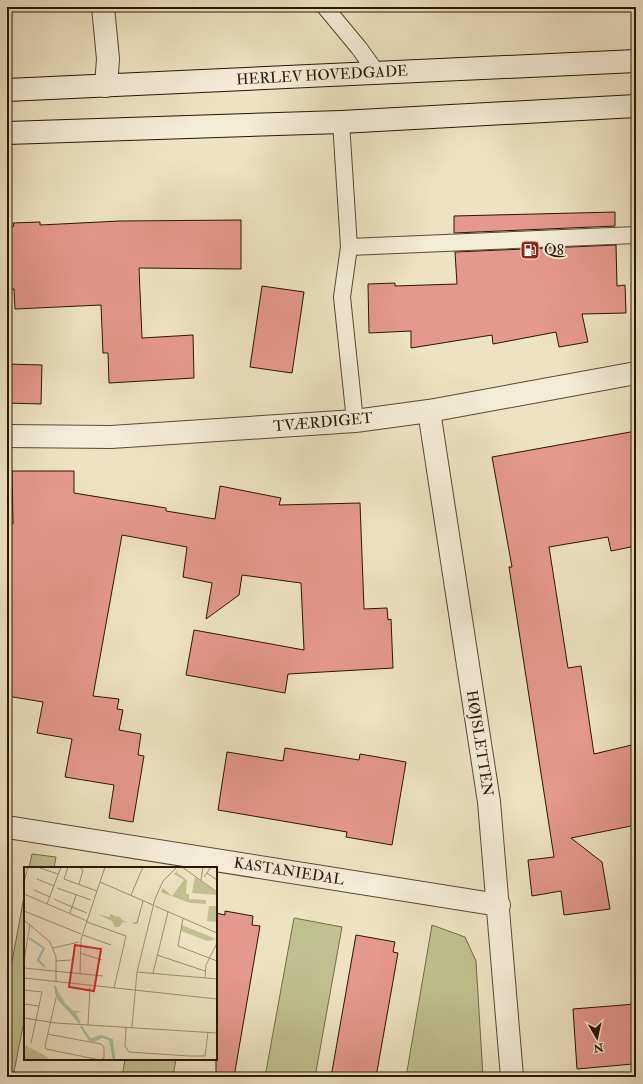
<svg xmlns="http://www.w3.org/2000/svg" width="643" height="1084" font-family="'IM FELL Double Pica',serif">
<rect width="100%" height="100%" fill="#ede2c1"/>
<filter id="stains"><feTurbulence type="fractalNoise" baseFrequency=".005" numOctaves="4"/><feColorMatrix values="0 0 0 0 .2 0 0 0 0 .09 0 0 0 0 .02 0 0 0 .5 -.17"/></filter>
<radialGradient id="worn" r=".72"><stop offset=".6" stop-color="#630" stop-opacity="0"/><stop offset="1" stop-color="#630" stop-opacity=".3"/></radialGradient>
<g fill="#bfc18e" stroke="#746c49">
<path d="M32,854L56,857L54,868H29Z"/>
<path d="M25,891V1016L13,1077H7V989Z"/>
<path d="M294,918L342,927L315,1077H265Z"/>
<path d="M432,925L465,937L476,961L483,1077H406Z"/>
<path d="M125,1059H176L173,1077H122Z"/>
</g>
<g fill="#e5988d" stroke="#2a1604">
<path d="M615,212V226L454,233V216Z"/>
<path d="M241,220V269L139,268L142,338L193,335L194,378L109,383L108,353H103L101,305L15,309L14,289L7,290V227L14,226L13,223L40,222V225L120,221Z"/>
<path d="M616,245L617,286L625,285L626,313L582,314L588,342L559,347L556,332L493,344L492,335L411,348V331L369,333L368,284L395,283V286L457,284L455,252Z"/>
<path d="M262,286L304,292L292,373L250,367Z"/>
<path d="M7,364L42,365L41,404L7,403Z"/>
<path d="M636,431V546L611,551L608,537L549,547L568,668L581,666L594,754L636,744V825L571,838L602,862L610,909L564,915L561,891L532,896L528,860L554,857L509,567H512L492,457Z"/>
<path d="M12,471H74V493L166,508V511L215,519L220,486L281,498L279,505L360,503L364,609L387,608L388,620L391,619L393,668L288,674L285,693L186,675L194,630L304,650L301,583L242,575L239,595L206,619L212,583L183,577L187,547L122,535L93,696L119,699L117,709L123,710L119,730L141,734L138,755L144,756L133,822L109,818L114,785L65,777L72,739L37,733L43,702L7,696V523L13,524Z"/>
<path d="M285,748L359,760L360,754L406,762L392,845L346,837L347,832L218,810L227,752L283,761Z"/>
<path d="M225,911L253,916L252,925L260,926L234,1077H216V913L225,915Z"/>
<path d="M356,935L395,942L393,952L398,953L376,1077H331Z"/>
<path d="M636,1004V1062H632L633,1064L577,1069L573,1009Z"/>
</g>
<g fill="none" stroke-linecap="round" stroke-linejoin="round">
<defs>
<g id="service">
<path d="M325,7L359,48L377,73"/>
<path d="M341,122L349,247L342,297L355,421"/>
<path d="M349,247L636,235"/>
</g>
<g id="minor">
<path d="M103,7L108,59L106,86"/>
<path d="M429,411L489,802L512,1077"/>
<path d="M7,436L111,437L355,421L429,411L636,373"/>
<path d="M7,827L499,905"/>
</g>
<g id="secondary">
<path d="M7,90L636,61"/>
<path d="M7,133L341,122L636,106"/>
</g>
</defs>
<use href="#service" stroke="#5b4933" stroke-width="18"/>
<use href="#minor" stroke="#5b4933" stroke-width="24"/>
<use href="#secondary" stroke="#2a1604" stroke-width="24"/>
<use href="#service" stroke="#f3ecd7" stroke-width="16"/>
<use href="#minor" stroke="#f3ecd7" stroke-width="22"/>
<use href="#secondary" stroke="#f3ecd7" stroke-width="22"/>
</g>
<defs>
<symbol id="fuel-square" viewBox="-11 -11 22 22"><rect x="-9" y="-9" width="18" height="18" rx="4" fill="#8f2418" stroke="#f3ecd7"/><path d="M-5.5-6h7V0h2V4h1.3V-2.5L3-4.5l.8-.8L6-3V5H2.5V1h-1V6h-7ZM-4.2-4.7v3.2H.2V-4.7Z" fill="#fff"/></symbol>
</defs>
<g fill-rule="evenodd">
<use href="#fuel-square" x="519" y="239" width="22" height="22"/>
</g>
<g text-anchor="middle" stroke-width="4" stroke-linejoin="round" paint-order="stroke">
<g font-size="15" fill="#2a1604" stroke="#f3ecd7">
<text transform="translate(322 75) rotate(-3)" y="5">HERLEV HOVEDGADE</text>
<text transform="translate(323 422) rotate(-5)" y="5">TVÆRDIGET</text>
<text transform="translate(480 743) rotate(81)" y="5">HØJSLETTEN</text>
<text transform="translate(289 871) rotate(9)" y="5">KASTANIEDAL</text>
</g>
<g font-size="15" fill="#2a1604" stroke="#f3ecd7" text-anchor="start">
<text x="544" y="255">Q8</text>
</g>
</g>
<g transform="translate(24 867)">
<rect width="193" height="193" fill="#ede2c1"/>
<path d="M154,3L153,6L163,13L162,27H165V32L182,33V37L166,36L137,25L139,21L148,29L160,13L150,7ZM171,10L193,26V28L168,26ZM185,39H193V55L183,54ZM73,47L85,50L87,47L93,50L94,48L98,53L105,56L99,55L95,60H91L88,54ZM158,58L192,72L184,74L157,64ZM30,118L42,137L50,144H59L52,146L57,155L38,138L32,130ZM55,158L67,172L76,168L89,172L91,193H89L85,173L78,171L71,175L66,174ZM0,178L22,189L26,193H0Z" fill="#bfc18e"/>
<path fill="none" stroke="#9abfad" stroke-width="2" d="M5,71L20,81L14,93L21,100M31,119L34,131L56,156M57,159L66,173L77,169L87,173L90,193"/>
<path fill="none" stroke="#9f9075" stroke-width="1" d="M44,0L40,12L73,24M158,0L193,25M16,1L34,7M183,6L193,13M180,10L187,0M13,12L30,19M177,13L179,0M0,15L4,0M76,15L129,38M55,17L59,3L55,0M33,21L67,33M10,23L26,30M0,27L63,54M107,28L119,0M30,32L48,40M23,37L37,0M131,39L193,66M48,40L63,46M0,44L57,67M46,46L52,28M159,51L154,79L193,94M0,53L26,75L32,90V115M63,55L102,69L90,121M109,56H113L119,34M59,68L87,78M29,81L55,75M56,86L78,93M133,88L181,104M0,94L6,57M32,94L47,93M0,101L79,109M113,105L193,112M56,106L57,72L81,0M129,106L144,45M0,111L193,132M181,111L182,98L193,76M0,123L18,125L7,176M0,137L15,139M0,151L32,156L193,166M64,158L66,120M102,160L101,179L105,185L165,189H181L184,165M108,160L113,105L131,32L139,14L153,0M23,167L77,177L80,180V191L76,193L22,182L21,179L32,131"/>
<path fill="#d62828" fill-opacity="0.15" stroke="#d62828" stroke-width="2" d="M51,78L77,82L70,124L45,120Z"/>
<rect width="193" height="193" fill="none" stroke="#2a1604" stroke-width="2"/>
</g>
<rect width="643" height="1084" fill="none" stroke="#ede2c1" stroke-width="24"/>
<rect x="8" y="8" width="627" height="1068" fill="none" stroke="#2a1604" stroke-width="2"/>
<rect x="12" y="12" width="619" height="1060" fill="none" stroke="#2a1604"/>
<g transform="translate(597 1038) rotate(171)" stroke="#f3ecd7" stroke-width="3" paint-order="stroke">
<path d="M0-3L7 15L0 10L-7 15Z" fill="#2a1604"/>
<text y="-6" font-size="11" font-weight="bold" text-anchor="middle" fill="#2a1604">N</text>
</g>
<rect width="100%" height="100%" filter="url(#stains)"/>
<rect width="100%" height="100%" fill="url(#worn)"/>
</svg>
